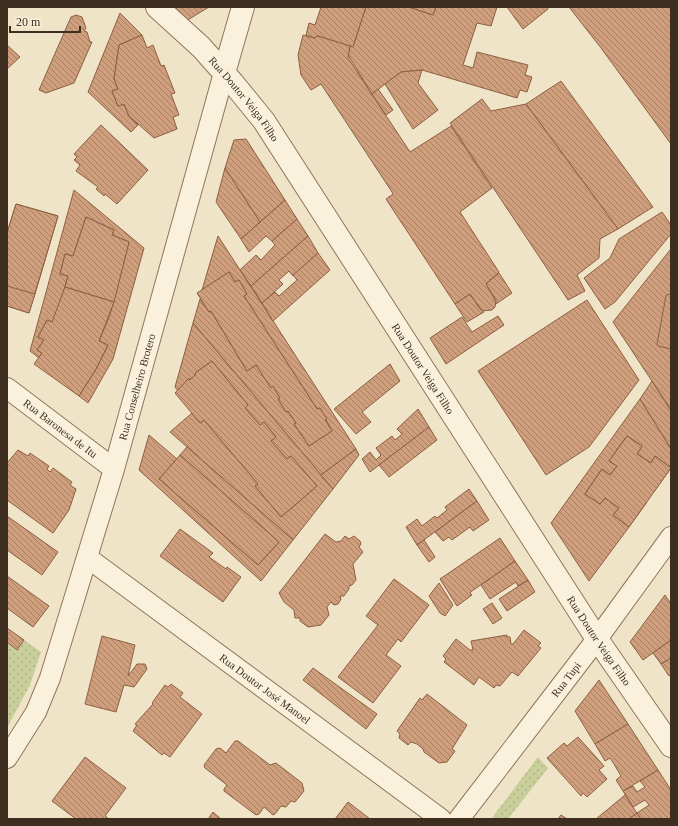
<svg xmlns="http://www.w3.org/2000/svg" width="678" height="826" font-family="'Times New Roman',serif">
<defs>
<pattern id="grass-dots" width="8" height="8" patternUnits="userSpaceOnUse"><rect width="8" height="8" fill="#c9cf9b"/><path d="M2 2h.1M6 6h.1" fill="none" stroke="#aeb285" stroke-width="1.8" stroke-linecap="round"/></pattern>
<pattern id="building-back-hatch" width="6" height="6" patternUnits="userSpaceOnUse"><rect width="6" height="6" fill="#cf9f7d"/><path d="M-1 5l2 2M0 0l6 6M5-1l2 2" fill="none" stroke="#a98266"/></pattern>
</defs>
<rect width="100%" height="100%" fill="#f0e4c8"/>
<g fill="url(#grass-dots)">
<path d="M24,640L41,652L30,685L7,728V642L17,650Z"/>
<path d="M538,757L548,768L508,819H491Z"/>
</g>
<g fill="url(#building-back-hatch)" stroke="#8d5f41">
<path d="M169,7H209L181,24Z"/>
<path d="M321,7H366L353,47L318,36L314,38L306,35L309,23L315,25Z"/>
<path d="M366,7H409L433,15L436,7H497L491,26L477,23L463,65L473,68L477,52L528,65L525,75L532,77L527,92L520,90L517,98L422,70L401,72L372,94L348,55L350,46L353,47Z"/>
<path d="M409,7H436L433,15Z"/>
<path d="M507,7H547L548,9L523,29Z"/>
<path d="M569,7H671V144L601,48Z"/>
<path d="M120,13L142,35L119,45L114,79L118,89L112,91L118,106L124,104L129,116L138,125L131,132L88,92Z"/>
<path d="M76,15L82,17L86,28L84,31L87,32L90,42H92L74,83L46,93L39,90L71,17Z"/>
<path d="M142,35L147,48L153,45L161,66L164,65L175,93L171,94L179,115L173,117L177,129L154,138L129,116L124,104L118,106L112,91L118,89L114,79L119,45Z"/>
<path d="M303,35L314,38L318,36L350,46L348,58L410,152L451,126L492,188L460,212L499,272L486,284L496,302L495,307L492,310L482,311L470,294L455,304L386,199L393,194L392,192L321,84L311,90L301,75L298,55Z"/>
<path d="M7,45L20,57L7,69Z"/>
<path d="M422,70L418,83L438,110L413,129L385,84L401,72Z"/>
<path d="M561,81L653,207L618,229L526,104Z"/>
<path d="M378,89L393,110L386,115L372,94Z"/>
<path d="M482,99L491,111L526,104L618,229L600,239L599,258L577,275L585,291L568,300L450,123Z"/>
<path d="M101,125L148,170L117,204L105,194L104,196L96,189L98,187L76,171L80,165L74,160L77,157L74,154Z"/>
<path d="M246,139L285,200L260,222L225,168L234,140Z"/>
<path d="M225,168L260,222L241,239L216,202Z"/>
<path d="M74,190L144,248L113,359L88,403L79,396L96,369L108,345L99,341L110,315L129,242L112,235L114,230L86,217L73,256L65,254L60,274L68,276L58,310L52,322L47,320L38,337L44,340L37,350L42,353L39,358L30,351Z"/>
<path d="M285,200L297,219L272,241L266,236L249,252L241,239Z"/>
<path d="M16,204L58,216L35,294L7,286V233Z"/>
<path d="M16,204L58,216L29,313L7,306V233Z"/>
<path d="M662,212L671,225V234L615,302L605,309L584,278L610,258L619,239Z"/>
<path d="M86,217L114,230L112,235L129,242L114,302L65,287L68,276L60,274L65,254L73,256Z"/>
<path d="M297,219L308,236L251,286L240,270L256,255L261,260L275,245L272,241Z"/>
<path d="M218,236L356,449L321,475L193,323L200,299L209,312L211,311L247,371L256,365L271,388L273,386L280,398L278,399L286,412L288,411L296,423L294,424L309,446L332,431L320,408L317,409L244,296L247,294L239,280L235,282L229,272L202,290Z"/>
<path d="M308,236L318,253L293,276L289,271L279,280L283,284L262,303L251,286Z"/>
<path d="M670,250H671V410L613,322Z"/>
<path d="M318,253L330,270L273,321L262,303L275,292L279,296L297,280L293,275Z"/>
<path d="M229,272L235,282L239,280L247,294L244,296L317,409L320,408L327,419L325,420L332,431L309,446L294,424L296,423L288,411L286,412L278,399L280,398L273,386L271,388L256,365L247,371L211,311L209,312L197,293Z"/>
<path d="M499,273L512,293L496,304V300L486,284Z"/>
<path d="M7,286L35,294L29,313L7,306Z"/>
<path d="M65,287L114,302L99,341L108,345L96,369L79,396L34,364L42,353L37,350L44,340L38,337L47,320L52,322Z"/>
<path d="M470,294L480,309L484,312L467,322L455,304Z"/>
<path d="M668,294L671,295V349L658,346L657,344L666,296Z"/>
<path d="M587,300L639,380L589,447L546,475L478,371Z"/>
<path d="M498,316L504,325L446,364L430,338L462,317L472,332Z"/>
<path d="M193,323L333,489L293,540L170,432L192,413L200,423L204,420L258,484L255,486L281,517L317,486L291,456L287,459L271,441L276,437L264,422L260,425L245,408L248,405L212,361L195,373L196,374L190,380L189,378L178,391L175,387Z"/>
<path d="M212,361L248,405L245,408L260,425L264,422L276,437L271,441L287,459L291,456L317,486L281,517L255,486L258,484L204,420L200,423L175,393L189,378L190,380L196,374L195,373Z"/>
<path d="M390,364L400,381L362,412L371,422L356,434L334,409Z"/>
<path d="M652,381L671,411V449L640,399Z"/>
<path d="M640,399L671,449V468L655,456L651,463L637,454L642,446L627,436L609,461L617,466L610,475L602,469L585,494L600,504L605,498L619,508L613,515L629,527L589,581L551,523Z"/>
<path d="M418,409L429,427L370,472L362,459L370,452L376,460L381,455L376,448L392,436L395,440L402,434L397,429Z"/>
<path d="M429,427L437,440L389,477L379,465Z"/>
<path d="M149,435L177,459L159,479L258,565L279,542L180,455L187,447L293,540L261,581L139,470Z"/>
<path d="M627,436L642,446L637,454L651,463L655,456L671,468L653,493L639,483L633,492L647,502L629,527L613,515L619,508L605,498L600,504L585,494L602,469L610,475L617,466L609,461Z"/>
<path d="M627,436L642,446L637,454L651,463L655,456L671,468L629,527L613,515L619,508L605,498L600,504L585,494L602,469L610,475L617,466L609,461Z"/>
<path d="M356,449L359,455L333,489L321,475Z"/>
<path d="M18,450L28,456L30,453L49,466L47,469L50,472L53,468L72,482L70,485L76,489L69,510L53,533L7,500V463Z"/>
<path d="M180,455L279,542L258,565L159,479Z"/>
<path d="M469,489L477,501L417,545L406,527L417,519L422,526L435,516L437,518L447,510L445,507Z"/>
<path d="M477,501L489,520L473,531L470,527L452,540L449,537L443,541L435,532Z"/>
<path d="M7,516L58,552L42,575L7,550Z"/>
<path d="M180,529L213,553L209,557L226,569L227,567L241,577L223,602L160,556Z"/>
<path d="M325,534L336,542L341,541L345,536L349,539L354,536L360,541L361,544L359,547L363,552L353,564L356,580L352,585L349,586V589L344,596H340L341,599L338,604L334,605L331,602L327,607L329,615L321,625L308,627L300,621V618H295L294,610L284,602L279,593Z"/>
<path d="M500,538L515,561L472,591L470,593L472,595L457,606L440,579Z"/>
<path d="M424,540L435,557L429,562L417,545Z"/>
<path d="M515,561L528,580L518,586L516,582L490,599L481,585Z"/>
<path d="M7,576L49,606L33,627L7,608Z"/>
<path d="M394,579L429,605L401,642L398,639L386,655L401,666L373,703L338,677L378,625L366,616Z"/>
<path d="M528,580L535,592L507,611L499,599Z"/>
<path d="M439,583L453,605L445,616L440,613L429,596Z"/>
<path d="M665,595L671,604V640L643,660L630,642Z"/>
<path d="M492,603L502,618L493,624L483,609Z"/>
<path d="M7,628L24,640L17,650L7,642Z"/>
<path d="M524,630L541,643L538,646L541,648L518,676L512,672L500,686L496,685L494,688L479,677L474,685L444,662L446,659L443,656L456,639L470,650H473L471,641L507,635V637H510L511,644H513Z"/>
<path d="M102,636L135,645L128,676L137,664H145L147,669L134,687L124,685L116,712L85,704Z"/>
<path d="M671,640V658L661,664L653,653Z"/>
<path d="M671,658V674L669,676L661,664Z"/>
<path d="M313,668L377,714L366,729L303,680Z"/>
<path d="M599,680L628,724L595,744L575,711Z"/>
<path d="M171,684L183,693L180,697L202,714L170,757L164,753L162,755L133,731L137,725L135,724L153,704L152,703L165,685L168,687Z"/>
<path d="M427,694L467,725L452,749L455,751L447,762L439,763L424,752L423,749L417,744L411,742L408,745L399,738L400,734L397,731L420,698L422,700Z"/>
<path d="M628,724L658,770L623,791L616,780L621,776L614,764L610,758L605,761L595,744Z"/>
<path d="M578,737L604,766L599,770L607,779L587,797L583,793L581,796L547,758L564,743L567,746Z"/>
<path d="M235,741H238L270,765L276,763L302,783L304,791L295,802L291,801L286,807L281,806L275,814L273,815L264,807L259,814L256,815L224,791V789L227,785L205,768L204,765L216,749L220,748L226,753Z"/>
<path d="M85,757L126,788L105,816L109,819H76L52,801Z"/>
<path d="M658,770L671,790V819H641L637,813L649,805L645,800L633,807L623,791L633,786L637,792L645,787L640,781Z"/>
<path d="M625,795L637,813L629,819H596Z"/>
<path d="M348,802L370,819H335Z"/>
<path d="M213,812L221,819H208Z"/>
<path d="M637,813L641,819H629Z"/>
<path d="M561,815L567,819H558Z"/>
</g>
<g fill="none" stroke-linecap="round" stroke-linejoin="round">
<defs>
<g id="minor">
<path id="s1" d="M7,388L114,469"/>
<path id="s2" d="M88,558L441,819"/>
<path id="s3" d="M7,758L36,712L50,678L114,469L224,73"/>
<path id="s4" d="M459,819L597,639L671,537"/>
</g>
<g id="tertiary">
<path id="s5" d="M157,7L201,47L233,83L264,121L597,639L671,746"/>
<path d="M224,73L243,7"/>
</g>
</defs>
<use href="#minor" stroke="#8d765c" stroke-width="22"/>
<use href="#tertiary" stroke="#8d765c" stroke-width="24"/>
<use href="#minor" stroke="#faf1dc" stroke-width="20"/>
<use href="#tertiary" stroke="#faf1dc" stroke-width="22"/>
</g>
<g text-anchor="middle" stroke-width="3" stroke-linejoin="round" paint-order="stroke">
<g font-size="11" fill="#3d2e20" stroke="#f7eed8">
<text dy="4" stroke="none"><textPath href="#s5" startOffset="127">Rua Doutor Veiga Filho</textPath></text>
<text dy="4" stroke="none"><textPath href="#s5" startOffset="451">Rua Doutor Veiga Filho</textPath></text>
<text dy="4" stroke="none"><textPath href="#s3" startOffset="395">Rua Conselheiro Brotero</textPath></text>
<text dy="4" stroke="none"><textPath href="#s1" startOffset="67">Rua Baronesa de Itu</textPath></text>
<text dy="4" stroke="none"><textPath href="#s5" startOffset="775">Rua Doutor Veiga Filho</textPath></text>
<text dy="4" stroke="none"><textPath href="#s4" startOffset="176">Rua Tupi</textPath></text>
<text dy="4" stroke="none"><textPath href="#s2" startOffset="220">Rua Doutor José Manoel</textPath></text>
</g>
</g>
<rect width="678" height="826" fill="none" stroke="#3d2e20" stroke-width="16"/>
<path d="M10 26v6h70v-6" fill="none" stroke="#3d2e20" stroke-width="2"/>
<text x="16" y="26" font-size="12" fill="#3d2e20" stroke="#f7eed8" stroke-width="3" paint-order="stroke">20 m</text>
</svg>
